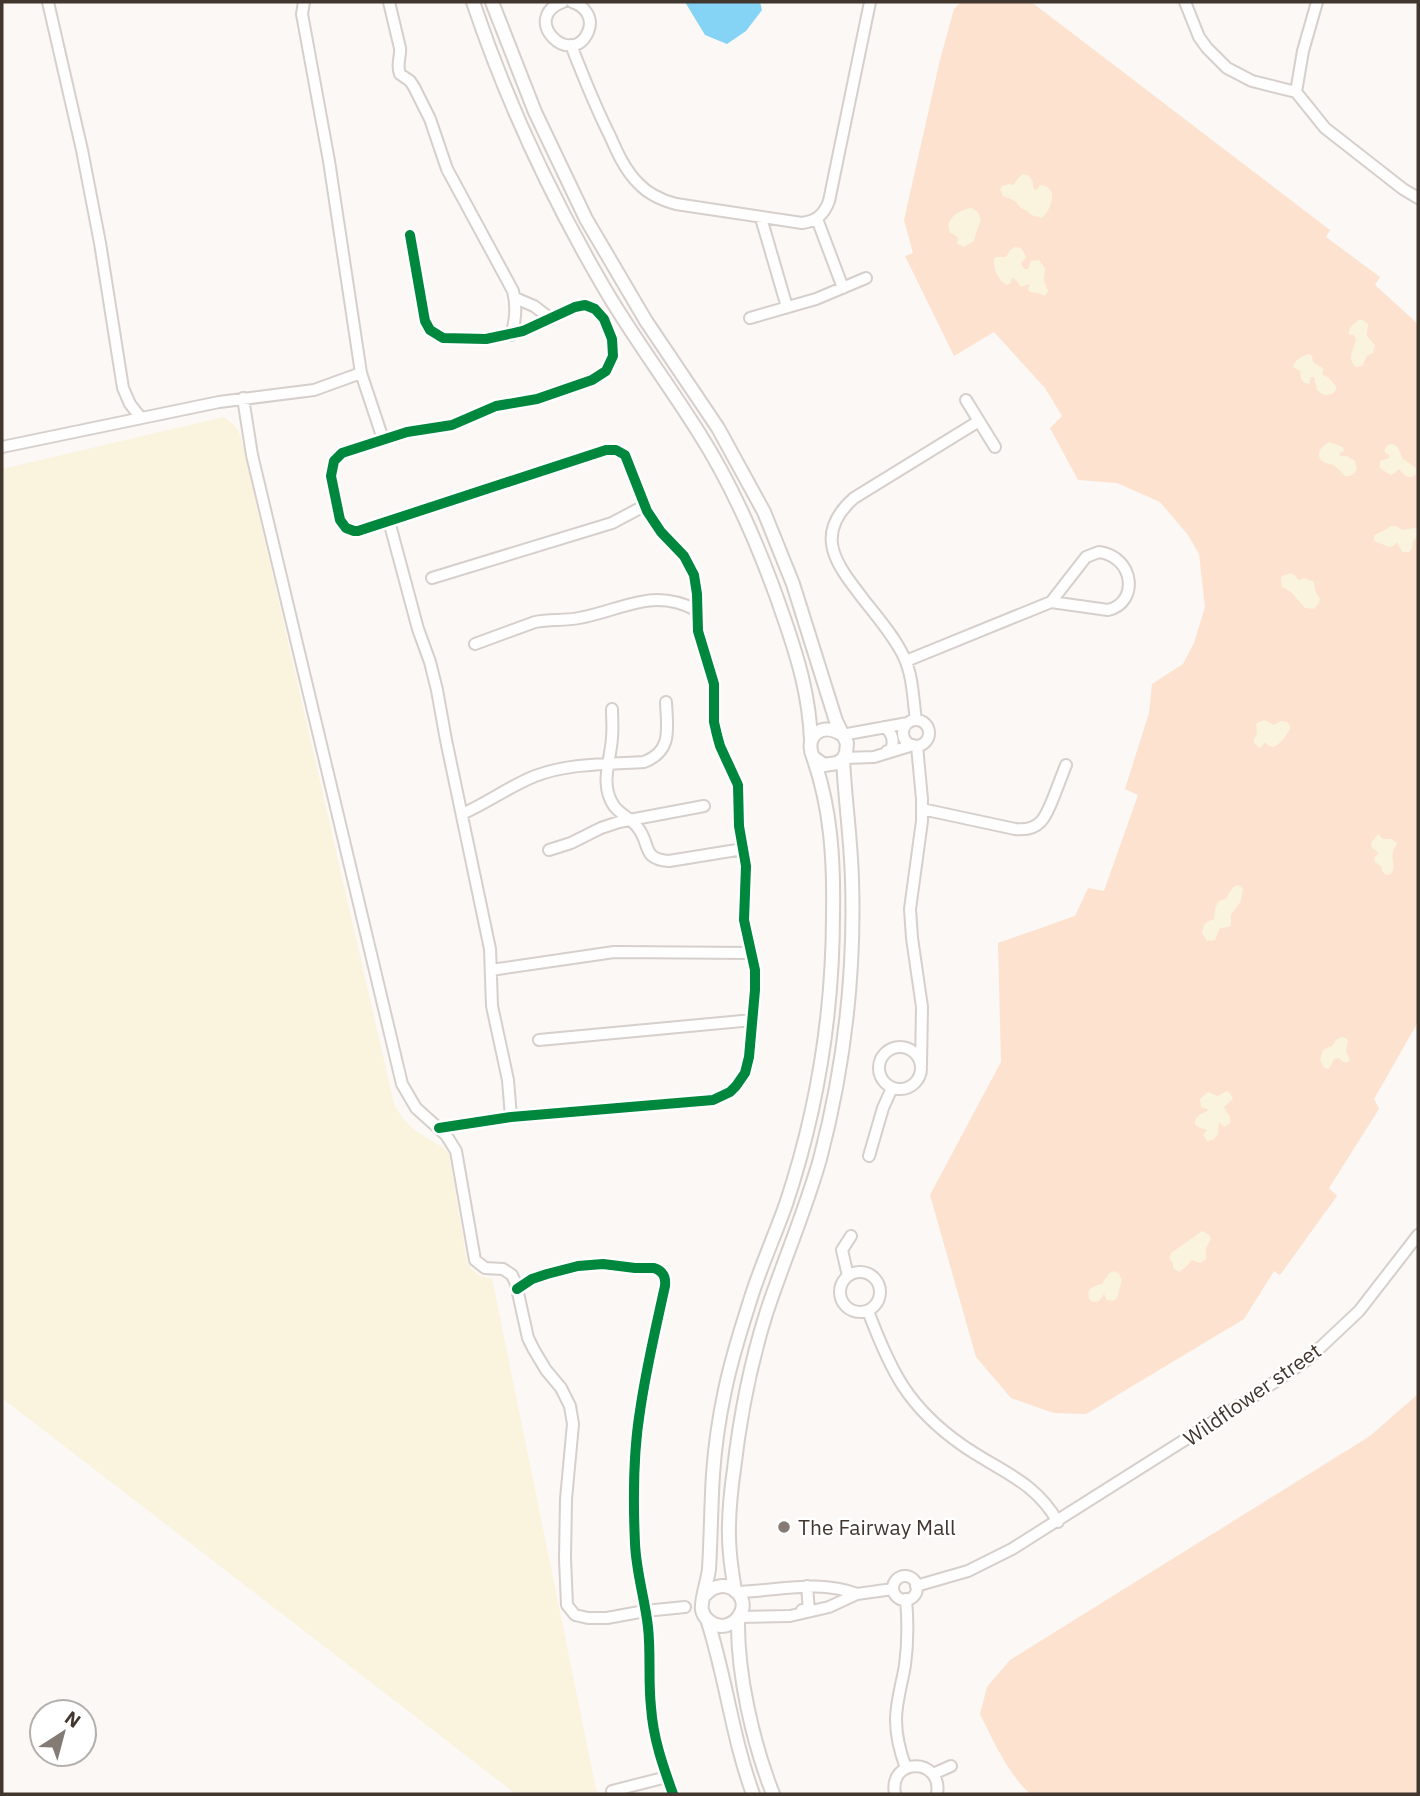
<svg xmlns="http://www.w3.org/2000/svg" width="1420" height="1796" font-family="'IBM Plex Sans',sans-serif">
	<rect width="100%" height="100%" fill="#fbf8f5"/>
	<!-- green -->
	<path fill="#fce2cf" d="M961,2H1029L1034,4L1330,230L1326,237L1380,277L1375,285L1418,324V1022L1374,1099L1379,1109L1329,1188L1337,1196L1280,1275L1274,1271L1244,1319L1086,1414L1054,1413L1011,1398L976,1357L930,1195L1001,1062L998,943L1075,916L1088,888L1104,891L1138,795L1125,789L1149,713L1152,684L1183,664L1194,643L1205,607L1199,554L1188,535L1160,502L1117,483L1078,480L1050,428L1062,416L1045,388L994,332L954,356L905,256L913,253L904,220L940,60L954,9Z
		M1418,1394V1794H1030C1007,1772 994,1742 980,1714L987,1687L1010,1660L1370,1436Z"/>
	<!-- sand -->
	<path fill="#faf3dd" d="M1023,174C1032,175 1033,182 1034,190L1037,189L1040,185L1046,186L1052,192C1053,201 1049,212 1042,218L1031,215L1027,211L1021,208L1015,201L1003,196L1000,189L1002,186L1009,184L1013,185L1019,177Z
		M972,208L978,212L981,220L977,230L974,241L964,247L957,244L958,237L950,233L948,225C951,215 961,209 972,208Z
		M1015,247L1021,248L1025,254L1026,258L1021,263L1024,269H1028L1031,261L1039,260L1045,268L1044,281L1048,291L1045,296L1038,293L1030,292L1028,289L1030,284L1021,287L1016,280L1012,278L1011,283L1007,285C998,281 993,269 994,259L996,257H1006L1010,250Z
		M1359,320H1363L1368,324L1367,336L1375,345L1373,353L1367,356L1362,366L1356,367C1345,358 1355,349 1356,338L1353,335L1349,334C1348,328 1354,323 1359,320Z
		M1310,354L1312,356L1313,362L1324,369L1322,373L1323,375L1328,377L1336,386V390L1332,394L1324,395L1317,390L1314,377H1311L1309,384L1304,383L1301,379L1300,371L1293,367C1294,360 1303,355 1310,354Z
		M224,417L235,426L241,437L394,1104C401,1118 411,1129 425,1137C434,1143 443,1145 449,1154L467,1262C473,1273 480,1278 492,1278L597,1794H516L2,1398V469Z
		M1329,442L1343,447L1344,451L1340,453V456H1347L1355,461L1357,469C1354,474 1351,477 1345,476C1342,474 1340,470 1337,468C1331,462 1333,466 1326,463C1313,458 1320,446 1329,442Z
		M1392,444L1398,447L1402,458L1416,468V474C1408,481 1404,475 1399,469L1394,474L1390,475L1380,468V461L1389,458V455L1384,452L1386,447L1388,445Z
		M1390,526H1396L1402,530L1414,528L1418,529V536L1413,541L1412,548L1409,552H1402L1397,542L1393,546L1389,547L1374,541V535L1387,529Z
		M1291,573L1295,575L1298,580L1305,578L1314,582L1315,590L1320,599L1319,603L1314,609L1305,608L1291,592L1282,587L1281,580L1282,576Z
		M1264,720L1274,725L1281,721L1287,722L1290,726C1290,733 1280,744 1274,747L1269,746L1265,742L1262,747L1259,748L1254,743V739L1257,734L1256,724L1259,722Z
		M1378,834L1383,839H1391L1397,843C1396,846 1394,849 1393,852C1391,861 1397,867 1390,875C1382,875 1383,872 1381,866L1375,862L1374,858L1379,853L1372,848L1371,843Z
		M1239,885L1243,889L1241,901L1231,915V925L1229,927L1220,928L1215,940L1207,941L1202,933C1203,923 1206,922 1214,919L1215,909L1218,902L1226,898L1233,887Z
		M1341,1037L1346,1038L1348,1041L1346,1051L1350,1060L1347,1063L1343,1062L1339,1058L1334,1059L1329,1069L1324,1068L1320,1060L1323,1050L1332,1046L1337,1039Z
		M1226,1091L1230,1093L1233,1099L1224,1107L1230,1117V1123L1224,1127L1219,1122L1218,1134L1213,1140L1207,1141L1203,1135L1207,1130L1198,1127L1195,1124C1195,1114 1203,1114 1209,1110L1201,1107L1200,1099L1208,1092L1218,1096Z
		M1202,1231C1217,1237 1208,1241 1206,1249C1205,1252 1207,1256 1206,1259L1200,1263L1192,1260L1186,1267L1179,1272L1173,1268V1263L1170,1260L1171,1253Z
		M1115,1271L1119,1274L1122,1280L1117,1298L1113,1301L1107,1300L1104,1294L1099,1301L1093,1302L1090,1300C1085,1289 1092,1286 1102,1284L1109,1273Z"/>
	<!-- water -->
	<path fill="#85d4f5" d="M685,2H760L762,10L746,31L727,44L705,35Z"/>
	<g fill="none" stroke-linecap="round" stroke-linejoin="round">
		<defs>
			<path id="minor" d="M48,2L82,150L100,243L123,388L130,404L141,418
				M304,2L302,14L329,161L361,373L383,439
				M389,2L400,48C401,57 396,65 400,74L410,81L414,87L430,119L447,169L513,291C517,307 516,320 511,335
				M563,2C519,18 571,70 588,32C594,18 585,6 572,2
				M1185,2L1199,37L1207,48L1227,68L1252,81L1296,92L1325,128L1403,189L1418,198
				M571,45C583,76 595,106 610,136C617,152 625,170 638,183C648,194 661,200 676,204L802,223C816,221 824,215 829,201L870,2
				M1296,92L1303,51L1317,2
				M761,218L787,307
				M817,219L843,288
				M410,235L425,321L430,330L443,338L486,339L523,331L575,307L585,305L595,309L604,319L612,339L613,356L606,371L592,380L537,399L496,406L452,425L407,432L342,453L334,461L331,476L340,520L346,528L354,531H358L606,450H616L625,455L647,511L661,532L684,556L694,575L697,594L698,631L714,684V722L717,735L720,746L738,785L739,826L746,866L744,920L755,970V990L749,1057L745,1073L736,1086L730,1092L713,1100L511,1117L439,1128
				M515,298L534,306L551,319
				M750,318L816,299L866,278
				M243,398L252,455L402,1084L416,1108L446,1135L456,1151L475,1260L485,1268L503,1269L512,1275L516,1284L528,1338L534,1350L546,1370L561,1388L570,1406L573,1424L566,1499L565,1559L567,1605L575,1615L588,1618H607L645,1611L685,1607
				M966,400L995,447
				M2,447L219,402L314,390L361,373
				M389,521L418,629L430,662L437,690L446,740L490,949L492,1006L508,1080L511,1117
				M1099,552C1135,557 1139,603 1108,610L1051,602L1086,557Z
				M432,578L612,523L644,506
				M475,644L535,622C550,619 564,621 579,618C623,610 652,587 696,610
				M906,661L1051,602
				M612,709C612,718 613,728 612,737C611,760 599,784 614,806C621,815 632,819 638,828C651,844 641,859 669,861L743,849
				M916,720C913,700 913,676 904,657C894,636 878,618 864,600C837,565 812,535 854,498L979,421
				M903 733a13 13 0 1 1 26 0a13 13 0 1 1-26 0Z
				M884,727C893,733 895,742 890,752L887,751
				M842,735L908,723
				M917,746L922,799V821L910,909L912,938L922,1007L921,1065
				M844,758L874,757L913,745
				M922,809L1015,829C1040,832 1046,817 1054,796C1058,786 1062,775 1066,765
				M462,814C487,803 510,786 535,776C569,763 609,764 644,762C673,751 667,728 666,702
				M549,850L571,843L601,828L619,822L704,806
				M491,970L614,952L750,953
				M539,1040L753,1020
				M879 1068a21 21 0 1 1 42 0a21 21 0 1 1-42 0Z
				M869,1156L883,1108L892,1088
				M840 1292a20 20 0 1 1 40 0a20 20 0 1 1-40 0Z
				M848,1276L842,1250L851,1236
				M517,1289L532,1279L547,1274L578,1266L603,1264L635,1268H654C663,1271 666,1277 665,1286C656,1327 646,1369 640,1411C633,1454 633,1500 635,1543C636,1572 645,1599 648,1627C651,1654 648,1680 651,1707C653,1738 663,1766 673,1794
				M868,1311C891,1372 908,1407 962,1445C999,1471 1034,1480 1058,1522
				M893 1588a12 12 0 1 1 24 0a12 12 0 1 1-24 0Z
				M916,1586L968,1571L1012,1549L1251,1398L1307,1360L1359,1311L1418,1235
				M737,1592C778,1591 818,1579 857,1594
				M802,1610L809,1611L807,1586
				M739,1617L790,1616L829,1607L857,1594L893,1589
				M906,1768C900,1752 896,1737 896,1720C896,1701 902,1684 905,1665C908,1643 908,1621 906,1599
				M933,1774L951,1766
				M612,1791L667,1777
				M895,1794C888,1757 943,1757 937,1794"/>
			<path id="tertiary" d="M473,2C507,103 552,199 606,291C635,340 669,385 699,433C736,491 763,556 785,621C799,662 809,696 811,740
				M492,2L535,112L586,219L646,321L718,428L764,512L793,584L836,721L847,743L846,753L843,759C845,800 851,840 852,880C855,974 844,1068 820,1159C805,1212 783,1262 766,1314C750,1365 740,1417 734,1469C730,1497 727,1526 730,1554C731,1566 733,1578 735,1591
				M841,734C822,722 804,736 813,757L824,765L837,763L843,759
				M705,1595C724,1573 753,1596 739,1616C735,1622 728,1626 721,1626C712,1625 704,1619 702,1610C700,1602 708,1580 709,1569C711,1537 711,1505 713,1474C715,1446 719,1418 725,1390C731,1361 740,1332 749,1304C759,1270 774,1238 786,1204C817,1111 833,1012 833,914C834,860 831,808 813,757
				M707,1619C726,1677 732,1737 753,1794
				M738,1619C737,1674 753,1743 773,1794"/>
		</defs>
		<!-- minor casing -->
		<use href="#minor" stroke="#d6cfcb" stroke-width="14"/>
		<!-- tertiary casing -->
		<use href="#tertiary" stroke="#d6cfcb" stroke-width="16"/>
		<!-- minor -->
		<use href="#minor" stroke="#fefefe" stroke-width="10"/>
		<!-- tertiary -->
		<use href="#tertiary" stroke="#fefefe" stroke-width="12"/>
		<defs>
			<path id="cycleway" d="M410,235L425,321L430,330L443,338L486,339L523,331L575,307L585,305L595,309L604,319L612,339L613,356L606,371L592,380L537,399L496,406L452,425L407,432L342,453L334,461L331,476L340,520L346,528L354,531H358L606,450H616L625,455L647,511L661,532L684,556L694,575L697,594L698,631L714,684V722L717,735L720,746L738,785L739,826L746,866L744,920L755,970V990L749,1057L745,1073L736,1086L730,1092L713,1100L511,1117L439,1128
				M517,1289L532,1279L547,1274L578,1266L603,1264L635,1268H654C663,1271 666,1277 665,1286C656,1327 646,1369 640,1411C633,1454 633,1500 635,1543C636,1572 645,1599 648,1627C651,1654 648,1680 651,1707C653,1738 663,1766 673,1794"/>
		</defs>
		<!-- cycleway casing -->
		<use href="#cycleway" stroke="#fff" stroke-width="15"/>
		<!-- cycleway -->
		<use href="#cycleway" stroke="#00873e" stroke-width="10"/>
	</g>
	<!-- markers -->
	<circle fill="#837b74" stroke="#fff" stroke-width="2.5" cx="784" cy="1527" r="7"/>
	<g text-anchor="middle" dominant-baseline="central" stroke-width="5" stroke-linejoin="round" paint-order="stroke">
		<!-- street labels -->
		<g font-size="21" fill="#42372f" stroke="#fff">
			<text transform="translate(1252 1394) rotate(-35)">Wildflower street</text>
		</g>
		<!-- poi labels -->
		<g font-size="21" fill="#42372f" stroke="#fff" text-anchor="start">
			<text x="798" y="1527">The Fairway Mall</text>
		</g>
	</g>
	<!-- border -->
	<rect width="1420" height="1796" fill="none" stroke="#42372f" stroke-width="7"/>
	<!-- north arrow -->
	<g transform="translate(63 1733) rotate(36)"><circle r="33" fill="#ffffff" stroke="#b3afac" stroke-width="2"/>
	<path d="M0-5L12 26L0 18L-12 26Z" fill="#837b74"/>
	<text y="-10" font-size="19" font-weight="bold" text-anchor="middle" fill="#42372f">N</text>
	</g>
</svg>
